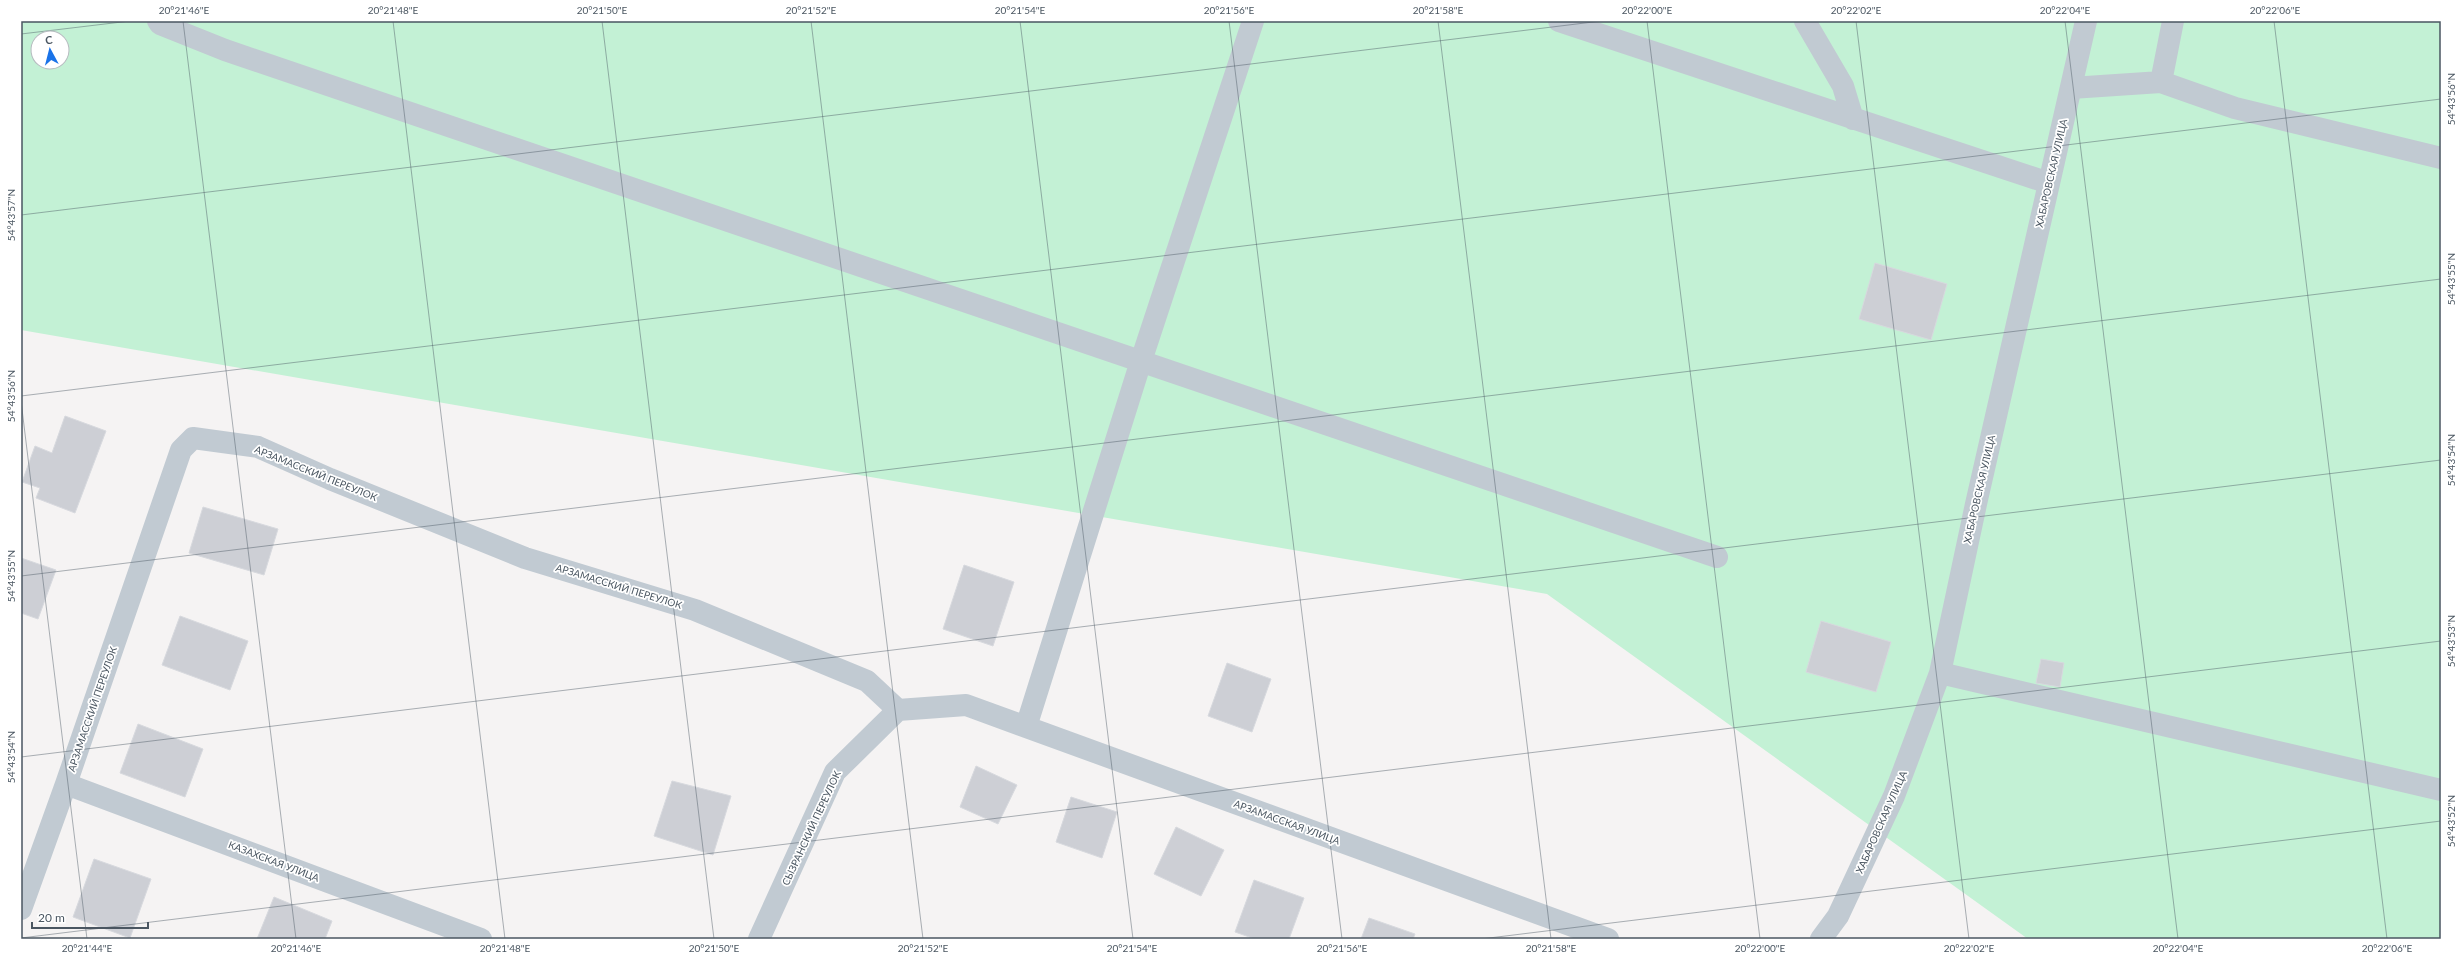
<svg xmlns="http://www.w3.org/2000/svg" width="2462" height="960" font-family="Lato,sans-serif">
	<rect width="100%" height="100%" fill="#f5f3f3"/>
	<!-- green -->
	<path fill="#c3f1d5" fill-rule="evenodd" d="M21,21H2441V939H2028L1547,594L21,330ZM38,38H62V62H38Z"/>
	<!-- building -->
	<path fill="#cdcfd5" stroke="#d7d9de" d="M1875,263L1947,284L1931,340L1859,319Z
		M65,416L106,431L75,513L36,498L40,488L22,482L35,446L52,453Z
		M203,507L278,529L264,575L189,553Z
		M21,558L56,570L38,619L21,613Z
		M964,565L1014,582L993,646L943,629Z
		M180,616L248,641L230,690L162,665Z
		M1821,621L1891,642L1876,692L1806,672Z
		M2041,659L2064,663L2060,687L2036,683Z
		M1227,663L1271,679L1252,732L1208,716Z
		M138,724L203,749L185,797L120,773Z
		M976,766L1017,785L998,824L960,807Z
		M672,781L731,796L713,855L654,836Z
		M1071,797L1117,812L1102,858L1056,842Z
		M1176,827L1224,850L1201,896L1154,874Z
		M94,859L151,879L130,938L73,917Z
		M1254,880L1304,898L1289,939H1255L1235,932Z
		M274,897L332,921L325,939H257Z
		M1369,918L1415,934L1413,939H1361Z"/>
	<g fill="none" stroke-linecap="round" stroke-linejoin="round">
		<!-- minor -->
		<path stroke="#c1cad2" stroke-width="22" d="M158,21L160,24L225,50L1717,557
			M1559,21L2049,183
			M1805,21L1843,86L1853,119
			M2161,82L2235,108L2441,158
			M2071,88L2161,82L2173,21
			M1940,673L2441,790
			M1026,727L1141,361L1253,21
			M66,784L481,939
			M21,909L66,784L181,450L193,438L258,447L330,479L525,558L695,610L867,681L898,710
			M759,939L835,772L898,710L966,705L1608,939
			M1821,939L1838,916L1894,796L1940,673L1976,504L2086,21"/>
	</g>
	<!-- ticks -->
	<path fill="none" stroke="#4a5661" stroke-width="1" stroke-opacity="0.45" d="M183,21L296,939M393,21L505,939M602,21L714,939M811,21L923,939M1020,21L1133,939M1229,21L1342,939M1438,21L1551,939M1647,21L1760,939M1856,21L1969,939M2065,21L2178,939M2274,21L2387,939M21,34L130,21M21,215L1601,21M21,396L2441,99M21,401L87,939M21,576L2441,279M21,757L2441,460M21,938L2441,641M1481,939L2441,821"/>
	<g text-anchor="middle" dominant-baseline="central" stroke-width="3.5" stroke-linejoin="round" paint-order="stroke">
		<!-- street labels -->
		<g font-size="10" fill="#4a5661" stroke="#fff">
			<text transform="translate(2051 173) rotate(-77)">ХАБАРОВСКАЯ УЛИЦА</text>
			<text transform="translate(316 473) rotate(22)">АРЗАМАССКИЙ ПЕРЕУЛОК</text>
			<text transform="translate(1979 489) rotate(-77)">ХАБАРОВСКАЯ УЛИЦА</text>
			<text transform="translate(619 586) rotate(17)">АРЗАМАССКИЙ ПЕРЕУЛОК</text>
			<text transform="translate(92 709) rotate(-71)">АРЗАМАССКИЙ ПЕРЕУЛОК</text>
			<text transform="translate(1287 822) rotate(20)">АРЗАМАССКАЯ УЛИЦА</text>
			<text transform="translate(1881 822) rotate(-66)">ХАБАРОВСКАЯ УЛИЦА</text>
			<text transform="translate(811 828) rotate(-65)">СЫЗРАНСКИЙ ПЕРЕУЛОК</text>
			<text transform="translate(274 861) rotate(21)">КАЗАХСКАЯ УЛИЦА</text>
		</g>
	</g>
	<!-- border -->
	<rect width="2462" height="960" fill="none" stroke="#ffffff" stroke-width="44"/>
	<!-- north arrow -->
	<g transform="translate(50 50) rotate(353)"><circle r="19" fill="#ffffff" stroke="#b7bbc0"/>
	<path d="M0-3L7 15L0 10L-7 15Z" fill="#1a73e8"/>
	<text y="-6" font-size="11" font-weight="bold" text-anchor="middle" fill="#4a5661">С</text>
	</g>
	<!-- scale -->
	<path d="M32 922v6h116v-6" fill="none" stroke="#4a5661" stroke-width="2"/>
	<text x="38" y="922" font-size="12" fill="#4a5661" stroke="#ffffff" stroke-width="3" paint-order="stroke">20 m</text>
	<rect x="22" y="22" width="2418" height="916" fill="none" stroke="#4a5661" stroke-width="1.5"/>
	<g font-size="10" text-anchor="middle" fill="#4a5661">
		<text x="184" y="14">20°21'46"E</text>
		<text x="393" y="14">20°21'48"E</text>
		<text x="602" y="14">20°21'50"E</text>
		<text x="811" y="14">20°21'52"E</text>
		<text x="1020" y="14">20°21'54"E</text>
		<text x="1229" y="14">20°21'56"E</text>
		<text x="1438" y="14">20°21'58"E</text>
		<text x="1647" y="14">20°22'00"E</text>
		<text x="1856" y="14">20°22'02"E</text>
		<text x="2065" y="14">20°22'04"E</text>
		<text x="2275" y="14">20°22'06"E</text>
		<text transform="translate(2451 99) rotate(-90)" y="4">54°43'56"N</text>
		<text transform="translate(11 215) rotate(-90)" y="4">54°43'57"N</text>
		<text transform="translate(2451 279) rotate(-90)" y="4">54°43'55"N</text>
		<text transform="translate(11 396) rotate(-90)" y="4">54°43'56"N</text>
		<text transform="translate(2451 460) rotate(-90)" y="4">54°43'54"N</text>
		<text transform="translate(11 576) rotate(-90)" y="4">54°43'55"N</text>
		<text transform="translate(2451 641) rotate(-90)" y="4">54°43'53"N</text>
		<text transform="translate(11 757) rotate(-90)" y="4">54°43'54"N</text>
		<text transform="translate(2451 821) rotate(-90)" y="4">54°43'52"N</text>
		<text x="87" y="952">20°21'44"E</text>
		<text x="296" y="952">20°21'46"E</text>
		<text x="505" y="952">20°21'48"E</text>
		<text x="714" y="952">20°21'50"E</text>
		<text x="923" y="952">20°21'52"E</text>
		<text x="1132" y="952">20°21'54"E</text>
		<text x="1342" y="952">20°21'56"E</text>
		<text x="1551" y="952">20°21'58"E</text>
		<text x="1760" y="952">20°22'00"E</text>
		<text x="1969" y="952">20°22'02"E</text>
		<text x="2178" y="952">20°22'04"E</text>
		<text x="2387" y="952">20°22'06"E</text>
	</g>
</svg>
